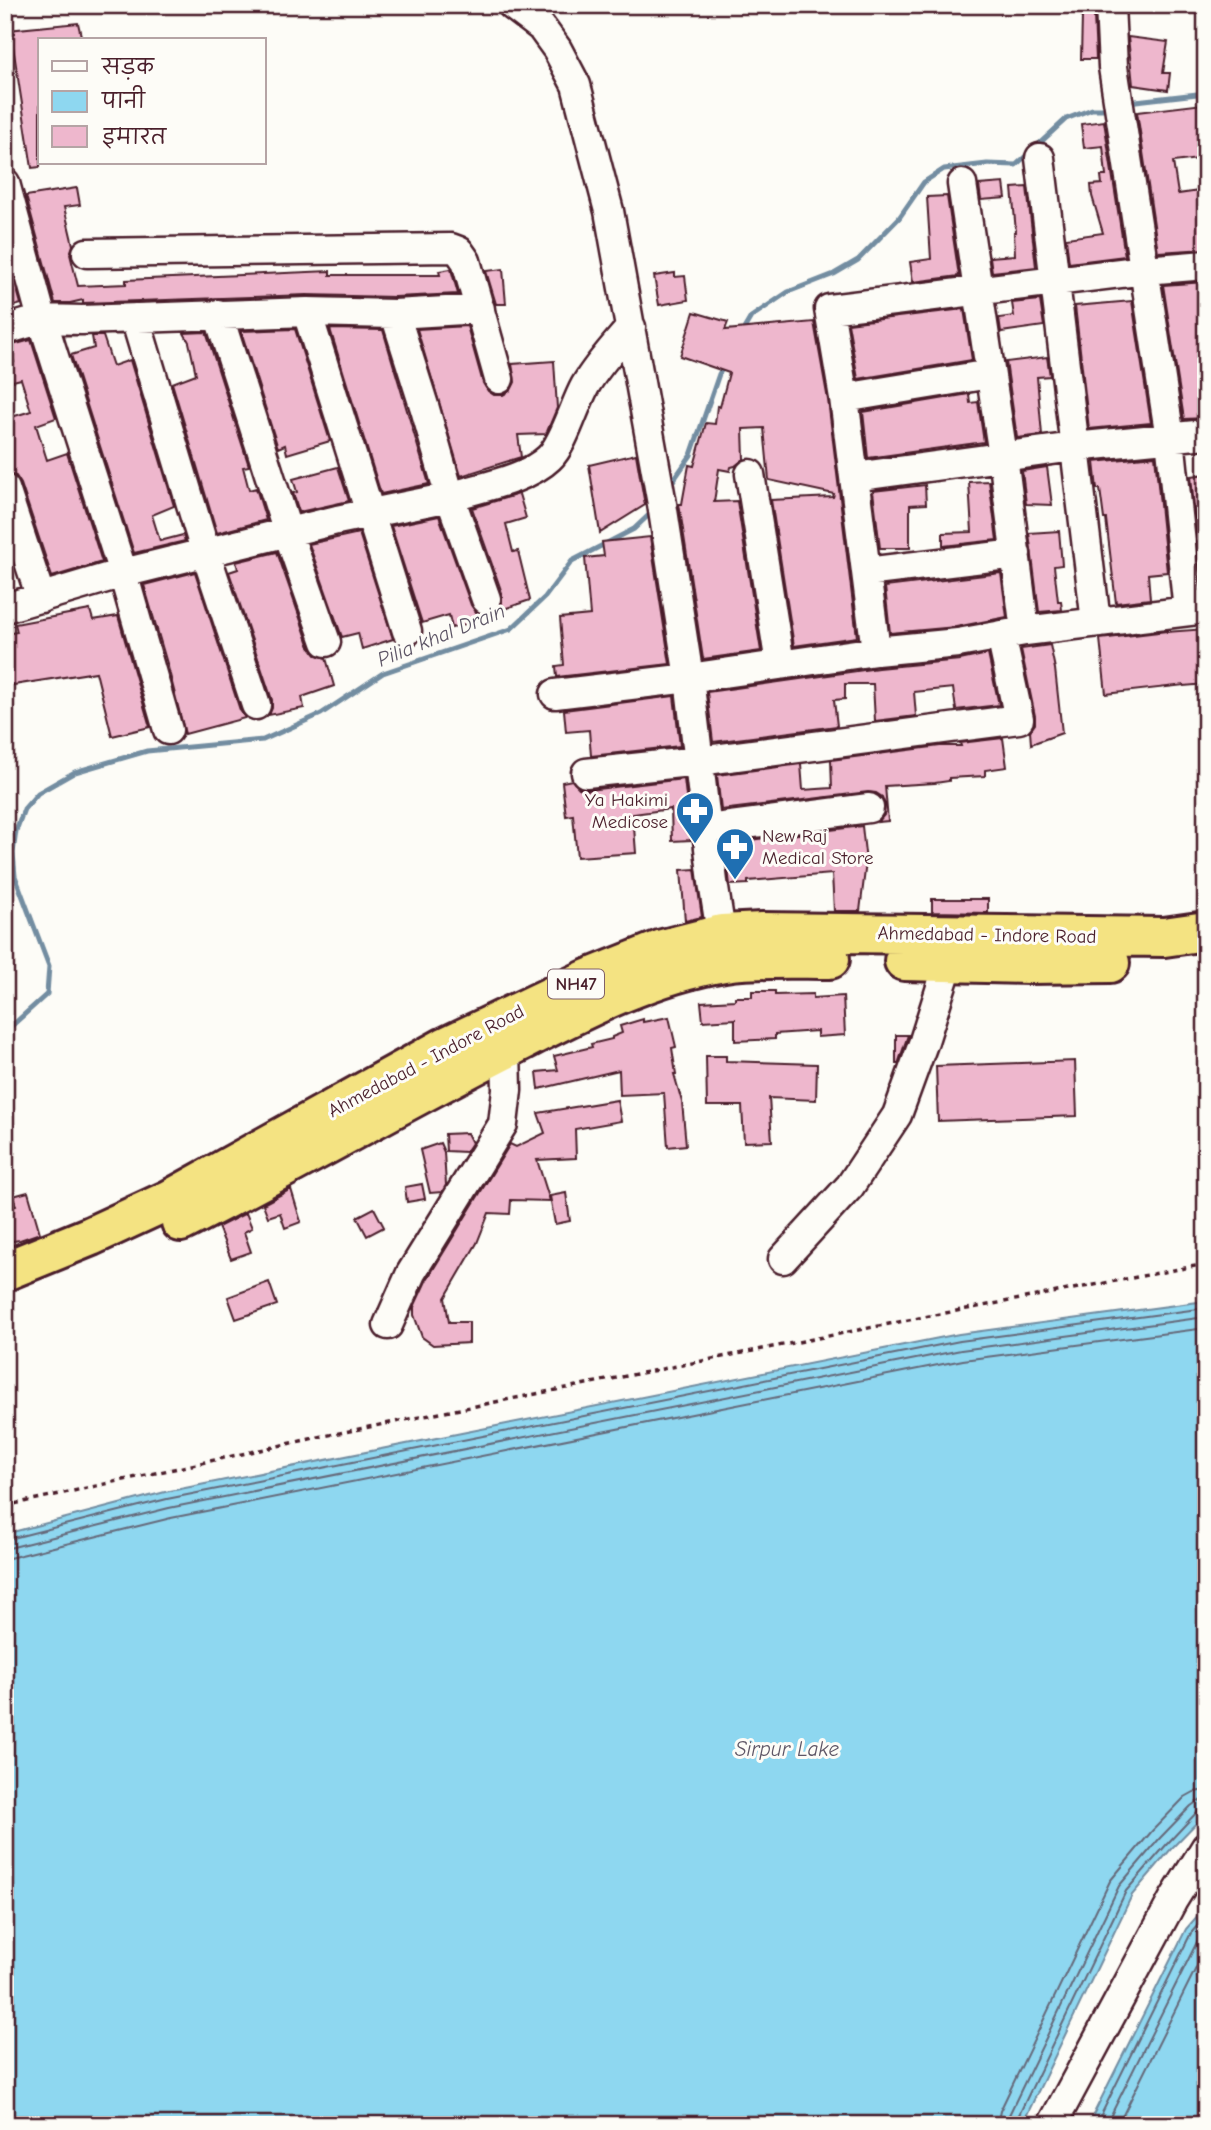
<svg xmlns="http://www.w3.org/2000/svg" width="1211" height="2130" font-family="'Comic Neue','Playpen Sans Deva',sans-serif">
	<rect width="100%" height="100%" fill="#fdfcf7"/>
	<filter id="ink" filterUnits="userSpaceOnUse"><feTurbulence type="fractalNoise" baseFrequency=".0143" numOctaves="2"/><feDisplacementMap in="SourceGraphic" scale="14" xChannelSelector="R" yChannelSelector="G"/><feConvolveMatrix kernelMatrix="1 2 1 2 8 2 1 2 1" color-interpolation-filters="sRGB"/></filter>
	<g filter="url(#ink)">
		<!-- water -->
		<path fill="#8ed7f0" stroke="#738da1" stroke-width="2" d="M1206,1301V1813L1171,1849L1132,1895L1022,2125H5V1534L165,1492L959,1334Z
			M1206,1906V2125H1088L1186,1929Z"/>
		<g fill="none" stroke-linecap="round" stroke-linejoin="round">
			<!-- shore -->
			<path stroke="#65697a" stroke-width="2" d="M5,1540L167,1499L960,1341L1206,1308
				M5,1549L169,1508L961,1350L1206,1317
				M5,1559L171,1518L963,1360L1206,1328
				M997,2125L1000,2111L1110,1881L1152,1831L1185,1797L1194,1792L1206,1790
				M1008,2125L1009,2115L1119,1886L1160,1838L1191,1806L1198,1801L1206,1800
				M1016,2125L1017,2119L1126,1891L1167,1844L1198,1811L1206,1809
				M1096,2125L1191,1933L1206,1916
				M1106,2125L1199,1938L1206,1930
				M1118,2125L1206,1948"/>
			<!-- stream -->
			<path stroke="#738da1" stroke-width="5" d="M1127,105L1136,101L1206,93
				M741,334L751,317L788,292L834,274L858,260L899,218L924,182L944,169L987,164L1016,165L1066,119L1092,109H1111
				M668,488L691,455L719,374L725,364
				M5,1032L47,994L49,966L15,876L13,853L16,831L24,809L38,793L75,772L147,751L263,740L321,714L383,673L511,629L545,597L572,561L634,529L653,511"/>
		</g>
		<!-- building -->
		<path fill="#eeb7cd" stroke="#4a1f2b" stroke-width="2" d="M1082,16H1094L1096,59H1081Z
			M78,23L82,40H40V167L32,168L12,40H9L8,30Z
			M1128,37L1168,42L1163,73H1170L1168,90L1133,85Z
			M1203,104L1206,128V158L1173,162L1178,194L1206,190V249L1158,252L1137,112Z
			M1104,121L1125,256L1069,263L1066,238L1103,233L1092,196L1091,185L1102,184L1101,176H1106L1103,146L1084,148L1081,124Z
			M1004,183L1006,198L981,200L979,185Z
			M1027,187L1036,267L992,272L990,257L1015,255L1014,232H1016L1012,188Z
			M77,188L80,205L64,207L73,245L70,254L78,286L126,284V280L330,271V275H440L439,271L451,269L458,294L395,297L306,295L83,303V300L70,303H55L26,196Z
			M947,196L959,276L913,282L910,262L931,259L927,197Z
			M5,247L21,304L5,309Z
			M503,269L506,304H496L486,271Z
			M675,273V277L685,276L688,300L659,305L654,276Z
			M1206,282V418L1184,419L1163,285Z
			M1040,300L1044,326L1001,332L999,318L1014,316L1012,303Z
			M1132,301L1151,423L1089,429L1075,306Z
			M964,309L972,360L858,379L848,323Z
			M694,312L728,322L725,330L814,322L828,400L857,637L794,646L771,500L833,497L834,494L769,480L764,428L743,429L744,459L735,466L731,467L730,471L719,469L714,502L737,501L761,651L703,659L679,504H682L689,465L694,466L706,423L715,424L717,406L720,407L729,373L680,356Z
			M467,326L483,383L488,391L494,395H503L511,390L515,382L512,364L554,361L557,408L546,434L518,435L521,457L461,476L417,329Z
			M295,329L330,441L287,454L285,445L278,448L241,331Z
			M330,329L383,330L429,484L381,494Z
			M206,332L249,466L243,467L249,490L256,488L266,520L217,533L172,383L196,374L189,342L184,333Z
			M92,336H103L113,366L130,360L174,506L152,515L160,541L183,535L185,541L134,553L71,355L94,348Z
			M31,340L56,418L36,425L47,460L67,453L102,562L52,577L21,484L16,476L5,473V448H10L5,432V419L31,411L21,379L5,383V365L14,362L9,346Z
			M1047,357L1050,376L1037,377L1042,435L1017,438L1006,362Z
			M969,394L970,403L978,402L984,442L868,458L863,412Z
			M636,454L645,505L600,533L589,465Z
			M1155,456L1167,572L1148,574L1150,599L1116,603L1106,519H1104L1100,489H1097L1094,462Z
			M338,467L349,501L299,512L293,493L297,492L293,479Z
			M1047,467L1052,505L1026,504L1022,471Z
			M1206,474V570H1200L1191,476Z
			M989,481L997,540L943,546V533L972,532L969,482Z
			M925,485L926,504L910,505V548H880L873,491Z
			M519,494L526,518L506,524L513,552L518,551L530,600L495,612L502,603V593L472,508Z
			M439,516L471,605L476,612L488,615L486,618L452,628L449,615L422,623L391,526Z
			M1059,531L1062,565L1054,566L1058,601H1061L1062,610L1039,612L1029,533Z
			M359,533L393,639L362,649L358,633L342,637L309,544Z
			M650,537L670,664L557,677L556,666L564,665L560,618L590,615L585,558L604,556L602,542Z
			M277,552L310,647L316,655L326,658L334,686L302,697L304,708L269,715L272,708V700L229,572L238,569L236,562Z
			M195,572L240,710L245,718L185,734L168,667L144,585Z
			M1001,573L1007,617L956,627L890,633L885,587Z
			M90,610L93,620L118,616L150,727L112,736L96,672L7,686L5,674V634L17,632L15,624Z
			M1206,629V684L1184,686V685L1106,694L1100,639L1167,631V632Z
			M1050,645L1055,669L1062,733L1031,744L1030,731L1035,724V716L1021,649Z
			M988,654L999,705L956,710L953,688L914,692L916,716L875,721L873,684H845V699L834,700L837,726L713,742L707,692L878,668L960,660Z
			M674,696L680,746L591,756L589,730L566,732L564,710Z
			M1003,738L1007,767L985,770V776L949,778V781L935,783L885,786L888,821L878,822L884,815L885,805L882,797L876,793L868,792L721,810L717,775L801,764L803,790L832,788L831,760L940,746H961L960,743Z
			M684,779L691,840L672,841L671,809L633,814L636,853L577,857L573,815L566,816L562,782L572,780L579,788L588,790Z
			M862,826L866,862L860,911H834L832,874L748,881V884L730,885L725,843Z
			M695,869L702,917L685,921L681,870Z
			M932,899H988V913L932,912Z
			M752,991H775V995L813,994V998L843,996L845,1035L817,1037V1031L775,1034V1039L735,1041V1019L703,1021L701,1002L735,1000V997H752Z
			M669,1017L676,1047L672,1048L676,1074H674L682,1102L686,1145L668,1147L664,1093L620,1095L619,1070L539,1089L537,1072L558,1070L554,1056L592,1047L591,1044L612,1039V1037L622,1033L620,1026L643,1019V1022Z
			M896,1035H908L898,1064H896Z
			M706,1056H726V1061L817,1064L816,1100L769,1098L772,1141L744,1142L742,1106H707Z
			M1075,1061L1077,1116L938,1121L936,1066Z
			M617,1100L621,1121L575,1129L576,1158L537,1160L550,1201L511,1200L510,1214L489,1213L477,1243L445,1298L449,1322H469V1343L433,1345L422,1337L414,1315V1307L426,1281L510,1144L516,1147L545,1133L538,1113Z
			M467,1133L472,1143L466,1152L446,1151L445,1134Z
			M440,1143L444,1152L446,1185L442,1192L430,1193L420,1150Z
			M422,1184L425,1199L407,1202L405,1187Z
			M291,1189L301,1222L285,1228L280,1213L268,1217L263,1204Z
			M28,1192L40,1233L20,1240L5,1242V1208L16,1206L13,1196Z
			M566,1193L570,1221L555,1224L550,1196Z
			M374,1208L384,1227L367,1236L357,1217Z
			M246,1213L252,1228L244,1232L251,1252L231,1259L218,1227Z
			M269,1282L277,1305L236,1319L228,1297Z"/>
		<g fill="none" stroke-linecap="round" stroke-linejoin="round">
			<defs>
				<path id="minor" d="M512,5L541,27L557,49L576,85L609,211L662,504L689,678L713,882L724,952
					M1110,5L1113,67L1170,438L1188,611
					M1040,158L1096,622
					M5,183L42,319L123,573L168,730
					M87,253L451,248L459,251L466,261L499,379
					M307,312L407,631
					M218,314L288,533L326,642
					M395,314L480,309
					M135,318L206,554L256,705
					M5,330L42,319L82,320L307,312L395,314L425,409L450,497L337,520L123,573L5,608
					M844,398L990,374
					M750,474L780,664
					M854,477L1074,447L1206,434
					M5,489L41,598
					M866,572L1016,554
					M486,599L450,497C480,487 526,480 549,458C564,444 574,406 585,386C597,365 615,346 631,327
					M1025,631L1206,609
					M876,651L844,398L829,309L1145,270L1206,265
					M555,694L689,678L876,651L958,643L1025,631L1003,456L962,184
					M586,773L699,761L1019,719L1001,635
					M707,829L869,808
					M783,1259L850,1186L897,1115L924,1041L949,962
					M388,1325L411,1273L503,1124L507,1090L506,1049
					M1052,2125L1173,1900L1206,1847"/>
				<path id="highway" d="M904,961L1029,964L1110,963
					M181,1222C291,1166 398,1104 508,1048C577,1013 647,975 724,962C758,957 795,959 830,959
					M5,1271L91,1236L169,1200L445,1047L588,979L663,949L722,934L762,932L1164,937L1206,931"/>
			</defs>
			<!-- minor casing -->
			<use href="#minor" stroke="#4a1f2b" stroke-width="33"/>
			<!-- highway casing -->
			<use href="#highway" stroke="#4a1f2b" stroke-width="44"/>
			<!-- path -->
			<path stroke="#4a1f2b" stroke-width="3.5" stroke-dasharray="5 5" stroke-linecap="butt" d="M5,1506L319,1437L919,1318L1206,1264"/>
			<!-- minor -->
			<use href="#minor" stroke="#fdfcf7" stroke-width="28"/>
			<!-- highway -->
			<use href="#highway" stroke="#f4e382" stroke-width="38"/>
		</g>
	</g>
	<!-- icons -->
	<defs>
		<symbol id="pharmacy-pin" viewBox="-11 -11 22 30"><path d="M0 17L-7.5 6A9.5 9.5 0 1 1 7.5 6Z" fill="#1f6fb2" stroke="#fdfcf7"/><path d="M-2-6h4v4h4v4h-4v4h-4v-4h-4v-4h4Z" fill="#fff"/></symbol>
	</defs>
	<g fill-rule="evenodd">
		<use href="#pharmacy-pin" x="673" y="789" width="44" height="60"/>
		<use href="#pharmacy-pin" x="713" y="825" width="44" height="60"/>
	</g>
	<g text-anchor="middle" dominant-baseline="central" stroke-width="6" stroke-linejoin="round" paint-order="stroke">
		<!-- shield labels -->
		<rect fill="#fdfcf7" stroke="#806168" stroke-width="2" x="548" y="969.5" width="56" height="29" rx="5"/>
		<g font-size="18" font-weight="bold" fill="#4a1f2b">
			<text x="576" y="984">NH47</text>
		</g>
		<!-- poi labels -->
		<g font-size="19" fill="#4a1f2b" stroke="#fdfcf7" text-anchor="end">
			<text x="668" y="800">Ya Hakimi<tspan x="668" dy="22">Medicose</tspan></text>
			<text x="762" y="836" text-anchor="start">New Raj<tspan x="762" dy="22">Medical Store</tspan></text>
		</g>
		<!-- street labels -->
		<g font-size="19" fill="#4a1f2b" stroke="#fdfcf7">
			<text transform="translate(987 935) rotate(1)">Ahmedabad - Indore Road</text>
			<text transform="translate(426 1061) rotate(-28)">Ahmedabad - Indore Road</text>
		</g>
		<!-- water labels -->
		<g font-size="21" font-style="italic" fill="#5e5666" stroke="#fdfcf7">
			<text transform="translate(441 635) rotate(-22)">Pilia khal Drain</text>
			<text x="787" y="1749">Sirpur Lake</text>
		</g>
	</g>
	<!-- margin -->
	<rect width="1211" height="2130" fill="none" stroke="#fdfcf7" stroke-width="28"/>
	<rect x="14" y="14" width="1183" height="2102" fill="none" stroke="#4a1f2b" stroke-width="2.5" filter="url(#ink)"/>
	<!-- legend -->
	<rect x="38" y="38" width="228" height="126" fill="#fdfcf7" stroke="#b5a4a5" stroke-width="2"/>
	<rect x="52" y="61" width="35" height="10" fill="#fdfcf7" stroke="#b5a4a5" stroke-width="2"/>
	<text x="102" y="74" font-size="21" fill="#4a1f2b">सड़क</text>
	<rect x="52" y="91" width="35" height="21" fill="#8ed7f0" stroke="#b5a4a5" stroke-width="2"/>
	<text x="102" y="108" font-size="21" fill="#4a1f2b">पानी</text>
	<rect x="52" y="126" width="35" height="21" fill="#eeb7cd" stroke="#b5a4a5" stroke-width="2"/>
	<text x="102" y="144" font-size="21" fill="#4a1f2b">इमारत</text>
</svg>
